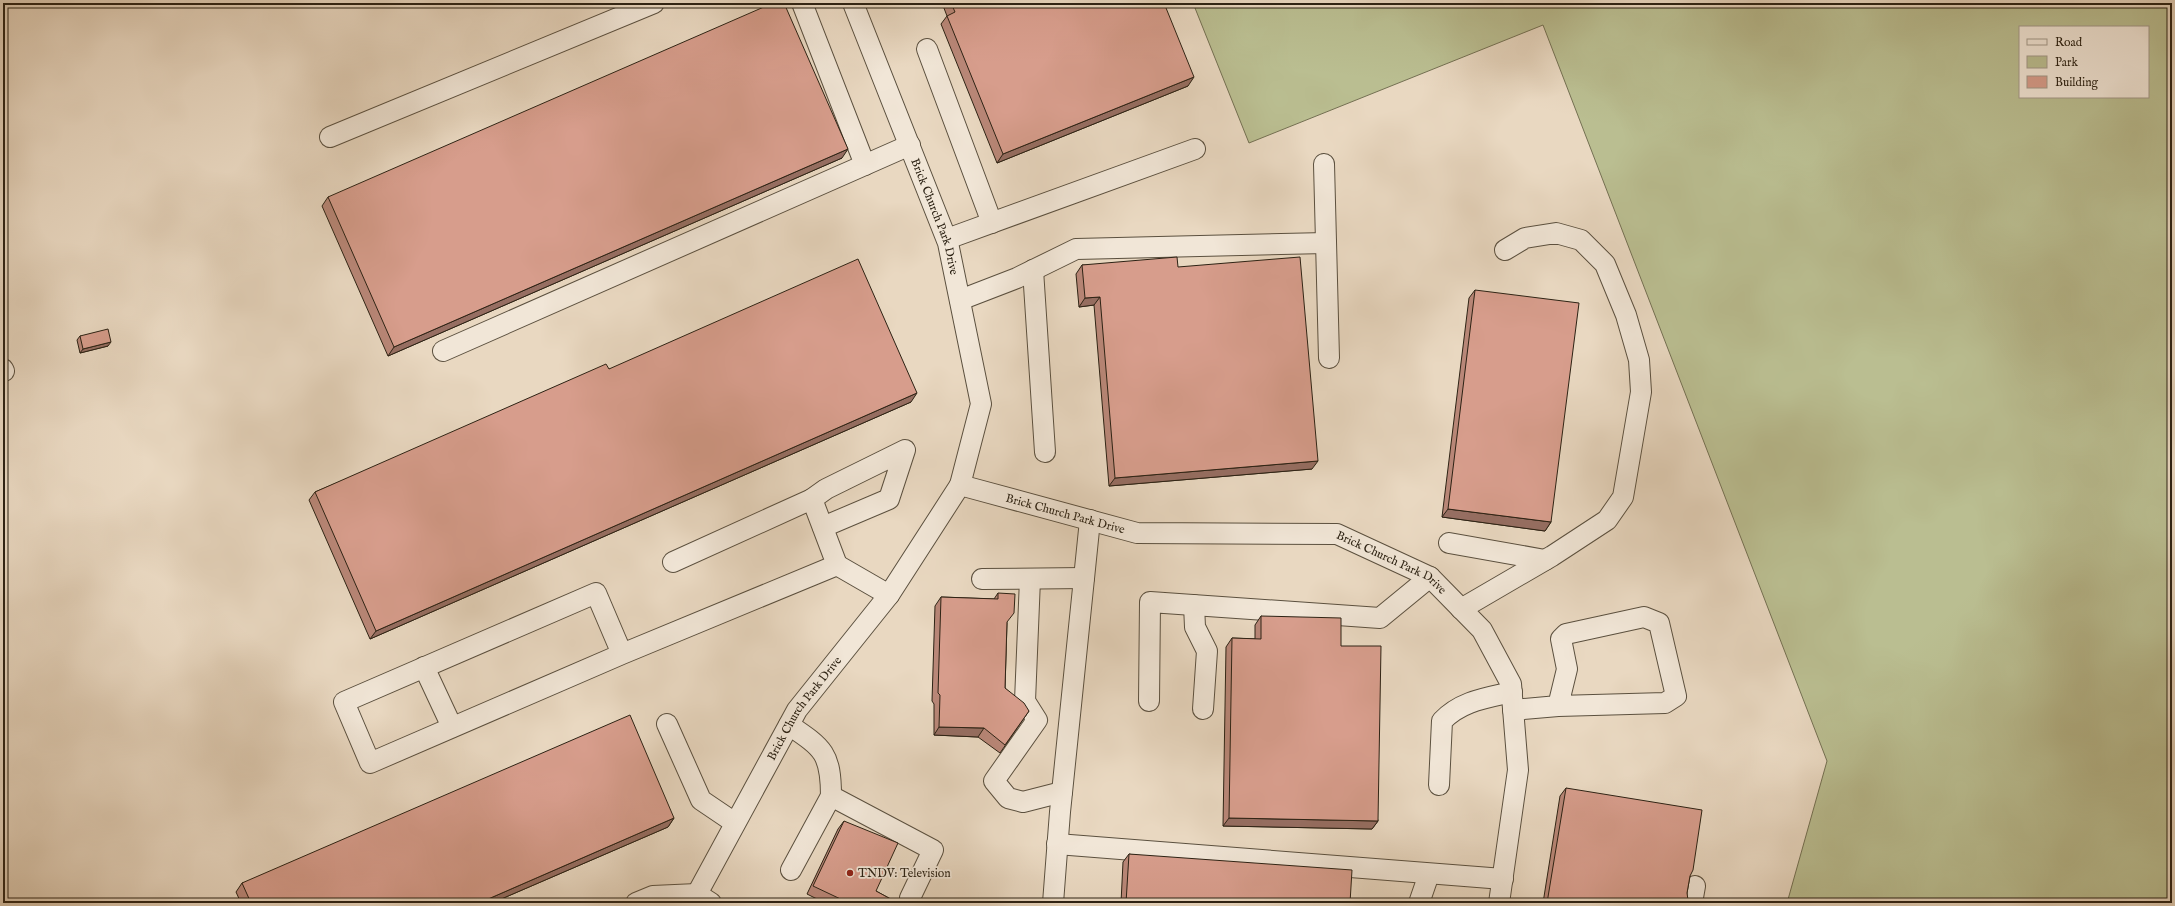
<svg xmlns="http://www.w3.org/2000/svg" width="2175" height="906" font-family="'IM FELL English',serif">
	<rect width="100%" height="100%" fill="#e9d8c1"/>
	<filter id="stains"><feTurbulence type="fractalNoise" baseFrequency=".005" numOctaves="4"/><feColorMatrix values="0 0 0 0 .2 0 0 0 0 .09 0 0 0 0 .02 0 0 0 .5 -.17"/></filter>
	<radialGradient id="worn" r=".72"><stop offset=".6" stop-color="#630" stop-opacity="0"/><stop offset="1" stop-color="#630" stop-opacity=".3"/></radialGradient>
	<!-- green -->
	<path fill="#babe91" stroke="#737052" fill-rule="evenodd" d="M1193,3H2172V903H1787L1827,761L1543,25L1249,143ZM2020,27H2148V97H2020Z"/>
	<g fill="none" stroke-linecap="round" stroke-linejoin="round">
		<defs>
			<g id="minor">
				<path d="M802,3L865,165"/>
				<path id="s1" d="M853,3L948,243L981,404L960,485"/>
				<path d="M927,49L992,223"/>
				<path d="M330,137L654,3"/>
				<path d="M1324,164L1329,358"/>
				<path d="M947,239L1195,149"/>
				<path d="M1033,270L1045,452"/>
				<path d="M960,300L1017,278L1076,249L1326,243"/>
				<path d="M443,351L910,145"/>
				<path d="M3,369L4,371"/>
				<path d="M812,499L826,489L905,450L889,499L823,527"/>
				<path d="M1449,543L1545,560"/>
				<path d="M673,562L812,499L837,565"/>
				<path d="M982,579L1084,578"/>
				<path d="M1030,579L1025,701L1037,720L994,781L1008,798L1023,802L1062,792"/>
				<path d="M1194,605L1195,627L1207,651L1203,709"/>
				<path d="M1461,609L1552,556L1607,520L1623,497L1641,392L1639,360L1626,315L1605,264L1581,240L1556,233L1525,238L1505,250"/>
				<path d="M622,654L596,593L344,702L370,763L622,654L837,565L889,595"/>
				<path d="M424,667L452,727"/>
				<path d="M1149,701L1150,602L1380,618L1430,577"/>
				<path d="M1513,710L1558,706L1665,703L1676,696L1659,623L1644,617L1566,634L1561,639L1567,669L1558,706"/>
				<path d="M667,724L701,800L735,823"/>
				<path d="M789,725C823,748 831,753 831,796"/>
				<path d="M1439,785L1442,721C1461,701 1486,698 1512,692"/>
				<path d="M1057,844L1503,879"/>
				<path d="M791,870L831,796L933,850L910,898"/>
				<path d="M636,903L653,896L697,894L711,903"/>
				<path id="s2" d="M695,903L697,894L797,710L889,595L960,485L1137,533L1337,534L1430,577L1482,630L1511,684L1518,770L1499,903"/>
				<path d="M1053,903L1060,812L1090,520"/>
				<path d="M1419,903L1429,874"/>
				<path d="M1692,903L1695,886"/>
			</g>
		</defs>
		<!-- minor casing -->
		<use href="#minor" stroke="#5b503f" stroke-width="22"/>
		<!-- minor -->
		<use href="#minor" stroke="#f1e6d7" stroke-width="20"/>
	</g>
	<!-- wall -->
	<path fill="#b98778" stroke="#2c2214" d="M461,3H469L462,6Z
		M942,3H1164L1188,86L997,163L941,24L947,16Z
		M842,158L388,356L322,206L328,197Z
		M1082,265L1178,267L1312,469L1109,486L1094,305L1079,307L1076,274Z
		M1475,290L1551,522L1545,531L1442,517L1469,298Z
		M80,336L108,346L80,353L77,340Z
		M609,369L911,402L370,639L309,500L315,492Z
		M998,593L1007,623L1005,688L1029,711L1000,753L978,737L934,735V704L932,701L935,606L941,597L994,599Z
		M1261,616L1341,646L1378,821L1372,829L1223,826L1226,647L1232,638L1255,639V625Z
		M1566,788L1690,876L1687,893V903H1543L1560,796Z
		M674,818L668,827L492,903H241L236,892L242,883Z
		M844,821L876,891L898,903H825L807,894L838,829Z
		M1129,854L1350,903H1121L1123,862Z"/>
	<!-- shaded-wall -->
	<path fill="#966e62" stroke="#2c2214" d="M465,3H469L462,6Z
		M1194,77L1188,86L997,163L1003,154Z
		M848,149L842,158L388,356L394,347Z
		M1100,297L1094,305L1079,307L1085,298Z
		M111,342L108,346L80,353L83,349Z
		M917,393L911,402L370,639L376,631Z
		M1318,461L1312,469L1109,486L1115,478Z
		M1448,509L1551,522L1545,531L1442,517Z
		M939,727L984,728L978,737L934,735Z
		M674,818L668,827L492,903H479Z
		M1229,818L1378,821L1372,829L1223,826Z"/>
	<!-- building -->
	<path fill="#d79d8c" stroke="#2c2214" d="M773,3H784L848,149L394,347L328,197Z
		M951,3H1164L1194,77L1003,154L947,16L955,12Z
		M1177,257L1178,267L1300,257L1318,461L1115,478L1100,297L1085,298L1082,265Z
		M858,259L917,393L376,631L315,492L606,364L609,369Z
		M1475,290L1579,303L1551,522L1448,509Z
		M108,329L111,342L83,349L80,336Z
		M998,593L1015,594L1014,613L1007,622L1005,688L1024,703L1029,711L1005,745L984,728L939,727L940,695L938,693L941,597L998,599Z
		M1261,616L1341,618V646H1381L1378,821L1229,818L1232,638L1261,639Z
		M630,715L674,818L479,903H251L242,883Z
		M1566,788L1702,810L1693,870L1690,876L1687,893L1688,900L1687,903H1547Z
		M844,821L898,843L876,891L898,903H849L813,886Z
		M1129,854L1352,870L1350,903H1126Z"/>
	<!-- markers -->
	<circle fill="#8f2418" stroke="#f1e6d7" stroke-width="1.5" cx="850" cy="873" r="4"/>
	<g text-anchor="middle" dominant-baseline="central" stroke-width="3.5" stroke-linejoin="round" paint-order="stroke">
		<!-- street labels -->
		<g font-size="12" fill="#2c2214" stroke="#f1e6d7">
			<text stroke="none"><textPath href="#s1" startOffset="229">Brick Church Park Drive</textPath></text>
			<text stroke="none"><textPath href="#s2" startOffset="606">Brick Church Park Drive</textPath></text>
			<text stroke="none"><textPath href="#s2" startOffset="942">Brick Church Park Drive</textPath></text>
			<text stroke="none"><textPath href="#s2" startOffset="224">Brick Church Park Drive</textPath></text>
		</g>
		<!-- poi labels -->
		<g font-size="12" fill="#2c2214" stroke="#f1e6d7" text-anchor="start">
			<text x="858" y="873">TNDV: Television</text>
		</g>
	</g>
	<!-- margin -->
	<rect width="2175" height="906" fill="none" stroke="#e9d8c1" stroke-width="16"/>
	<rect x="4" y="4" width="2167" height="898" fill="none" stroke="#2c2214" stroke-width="2"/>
	<rect x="8" y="8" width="2159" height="890" fill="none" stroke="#2c2214"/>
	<!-- legend -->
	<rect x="2019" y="26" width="130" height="72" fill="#f1e6d7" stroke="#a29889"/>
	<rect x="2027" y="39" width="20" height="6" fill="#f1e6d7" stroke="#a29889"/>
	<text x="2055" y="46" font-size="12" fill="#2c2214">Road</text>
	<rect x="2027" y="56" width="20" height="12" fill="#babe91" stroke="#a29889"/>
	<text x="2055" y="66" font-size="12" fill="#2c2214">Park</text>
	<rect x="2027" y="76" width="20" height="12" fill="#d79d8c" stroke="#a29889"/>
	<text x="2055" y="86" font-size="12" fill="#2c2214">Building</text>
	<rect width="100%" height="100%" filter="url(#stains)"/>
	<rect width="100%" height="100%" fill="url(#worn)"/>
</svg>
